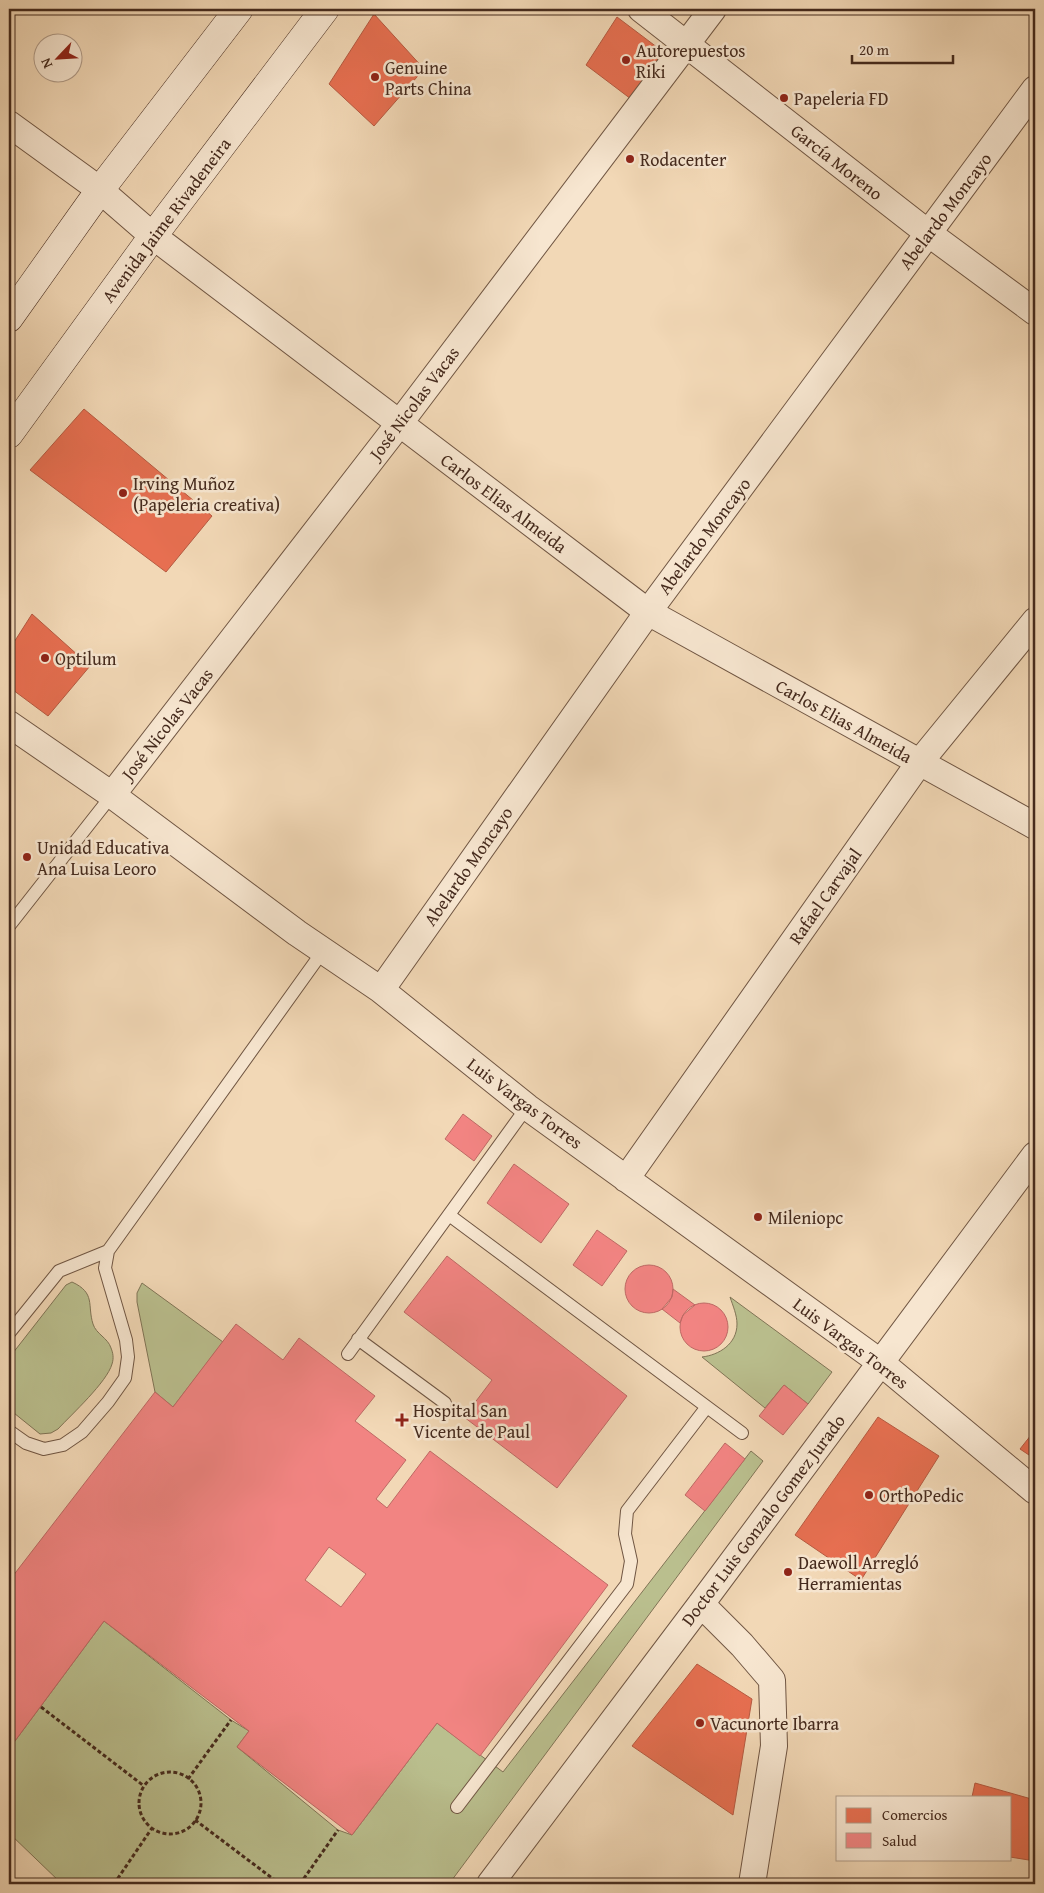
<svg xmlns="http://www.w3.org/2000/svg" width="1044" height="1893" font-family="'Gentium Book Plus',serif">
	<rect width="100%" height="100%" fill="#f2d8b6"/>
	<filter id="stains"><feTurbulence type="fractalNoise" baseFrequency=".004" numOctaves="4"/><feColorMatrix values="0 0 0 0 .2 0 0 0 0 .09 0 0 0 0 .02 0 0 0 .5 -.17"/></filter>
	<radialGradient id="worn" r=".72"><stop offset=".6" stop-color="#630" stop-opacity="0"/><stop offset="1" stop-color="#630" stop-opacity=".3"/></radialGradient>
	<!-- green -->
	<path fill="#babf8e" stroke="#807456" d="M72,1282C96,1293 87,1305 93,1324C96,1334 108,1338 111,1348C113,1353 114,1358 112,1364C107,1382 72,1414 58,1429L51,1433L40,1434L9,1409V1358L66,1285Z
		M142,1283L223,1342L173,1407L155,1392L137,1302V1293Z
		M730,1297L832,1372L808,1404L784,1385L765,1408L702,1357C719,1355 737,1344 737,1324C737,1315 733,1306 730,1297Z
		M751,1451L763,1461L449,1884H62L9,1833V1749L104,1621L231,1720L249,1731L237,1747L338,1830L352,1835L437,1723L503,1772Z"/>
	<!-- shops -->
	<path fill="#e76f51" stroke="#b65a41" d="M374,14L424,69L374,126L329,84Z
		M617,17L666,54L631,99L586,65Z
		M84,409L212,516L166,572L30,470Z
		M32,614L90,666L48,716L9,687V650Z
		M878,1417L939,1456L861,1580L795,1535Z
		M1035,1430V1459L1020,1449Z
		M697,1664L752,1699L733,1815L632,1746Z
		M975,1783L1035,1800V1861L1010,1857V1797H972Z"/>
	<!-- health -->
	<path fill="#f28482" stroke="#be6964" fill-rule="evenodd" d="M463,1114L492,1136L474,1161L445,1139Z
		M514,1164L569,1204L541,1243L487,1203Z
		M597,1230L627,1251L602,1286L573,1265Z
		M447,1256L627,1396L557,1488L464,1417L492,1380L404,1312Z
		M625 1289a24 24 0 1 1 48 0a24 24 0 1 1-48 0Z
		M673,1289L695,1305L683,1315L680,1323L662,1309L672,1297Z
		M680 1327a24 24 0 1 1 48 0a24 24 0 1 1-48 0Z
		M236,1324L283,1360L299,1338L375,1396L355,1421L406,1460L376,1499L387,1508L430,1451L608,1585L480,1756L437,1723L352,1835L237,1747L249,1731L104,1621L9,1749V1581L155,1392L173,1407ZM329,1547L366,1574L341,1607L305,1580Z
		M784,1385L808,1404L783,1435L759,1416Z
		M725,1443L745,1459L705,1511L685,1495Z"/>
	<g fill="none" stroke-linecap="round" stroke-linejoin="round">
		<defs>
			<path id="lane" d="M9,926L112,795
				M449,1215L742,1433
				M9,1333L59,1271L108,1251
				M358,1339L445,1403
				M348,1354L527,1107
				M9,1431L26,1443L44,1449L63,1445L82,1432L108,1402L125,1378L128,1357L126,1340L105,1268L108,1251L323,951
				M457,1807L627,1584L631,1561L625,1534L627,1511L706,1408"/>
			<path id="street" d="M641,9L928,233L1035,312
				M9,124L100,190L153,236L648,612L1035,826
				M9,724L112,795L297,933L381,990L527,1107L880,1362L1035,1491
				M112,795L399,424L713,9
				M381,990L648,612L1035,89
				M626,1179L919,763L1035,621
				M701,1604L742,1645L772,1680L774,1746L752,1884
				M490,1884L701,1604L1035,1155"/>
			<path id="secondary" d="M9,318L100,190L239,9
				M9,434L153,236L325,9"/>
		</defs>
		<!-- lane casing -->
		<use href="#lane" stroke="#705643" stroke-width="14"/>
		<!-- street casing -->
		<use href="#street" stroke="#705643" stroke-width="28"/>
		<!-- secondary casing -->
		<use href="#secondary" stroke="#452a1d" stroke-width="29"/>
		<!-- path -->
		<path stroke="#452a1d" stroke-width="3" stroke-dasharray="4 2.5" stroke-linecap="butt" d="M41,1707L144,1786
			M139 1803a31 31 0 1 1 62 0a31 31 0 1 1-62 0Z
			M188,1779L231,1720
			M195,1820L280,1884
			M114,1884L152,1828
			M300,1884L338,1830"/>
		<!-- lane -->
		<use href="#lane" stroke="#f7e6d0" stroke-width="12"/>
		<!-- street -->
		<use href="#street" stroke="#f7e6d0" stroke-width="26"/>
		<!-- secondary -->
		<use href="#secondary" stroke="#f7e6d0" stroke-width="28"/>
	</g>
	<!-- markers -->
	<g fill="#8f2418" stroke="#f7e6d0" stroke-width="2">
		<circle cx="626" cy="60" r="5"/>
		<circle cx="375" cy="77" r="5"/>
		<circle cx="784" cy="98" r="5"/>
		<circle cx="630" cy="159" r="5"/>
		<circle cx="123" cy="493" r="5"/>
		<circle cx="45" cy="658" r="5"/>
		<circle cx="27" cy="857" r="5"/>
		<circle cx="758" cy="1217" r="5"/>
		<path d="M399.5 1412.5h5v5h5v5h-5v5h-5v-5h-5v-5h5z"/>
		<circle cx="869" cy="1495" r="5"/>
		<circle cx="788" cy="1572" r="5"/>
		<circle cx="700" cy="1723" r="5"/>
	</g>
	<g text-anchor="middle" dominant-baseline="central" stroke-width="5" stroke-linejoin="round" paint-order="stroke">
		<!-- poi labels -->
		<g font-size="18" fill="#452a1d" stroke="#f7e6d0" text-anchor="start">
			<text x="636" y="50">Autorepuestos<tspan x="636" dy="21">Riki</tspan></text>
			<text x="385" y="67">Genuine<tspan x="385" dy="21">Parts China</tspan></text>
			<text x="794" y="98">Papeleria FD</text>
			<text x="640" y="159">Rodacenter</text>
			<text x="133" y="483">Irving Muñoz<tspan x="133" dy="21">(Papeleria creativa)</tspan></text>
			<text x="55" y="658">Optilum</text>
			<text x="37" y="847">Unidad Educativa<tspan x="37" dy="21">Ana Luisa Leoro</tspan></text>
			<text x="768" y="1217">Mileniopc</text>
			<text x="413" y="1410">Hospital San<tspan x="413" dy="21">Vicente de Paul</tspan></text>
			<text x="879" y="1495">OrthoPedic</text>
			<text x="798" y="1562">Daewoll Arregló<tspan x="798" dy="21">Herramientas</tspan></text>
			<text x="710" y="1723">Vacunorte Ibarra</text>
		</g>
		<!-- street labels -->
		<g font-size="18" fill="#452a1d" stroke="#f7e6d0">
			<text transform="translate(837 162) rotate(38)">García Moreno</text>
			<text transform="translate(945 211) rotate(-53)">Abelardo Moncayo</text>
			<text transform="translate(166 220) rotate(-53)">Avenida Jaime Rivadeneira</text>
			<text transform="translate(414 403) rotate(-53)">José Nicolas Vacas</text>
			<text transform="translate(504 503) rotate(37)">Carlos Elias Almeida</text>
			<text transform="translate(704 536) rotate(-53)">Abelardo Moncayo</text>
			<text transform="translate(844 721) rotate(29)">Carlos Elias Almeida</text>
			<text transform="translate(167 724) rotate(-52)">José Nicolas Vacas</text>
			<text transform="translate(468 866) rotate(-55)">Abelardo Moncayo</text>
			<text transform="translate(825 896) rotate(-55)">Rafael Carvajal</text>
			<text transform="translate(525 1103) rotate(37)">Luis Vargas Torres</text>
			<text transform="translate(851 1343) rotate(37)">Luis Vargas Torres</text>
			<text transform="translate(763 1520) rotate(-53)">Doctor Luis Gonzalo Gomez Jurado</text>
		</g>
	</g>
	<!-- margin -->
	<rect width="1044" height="1893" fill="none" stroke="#f2d8b6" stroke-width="30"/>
	<rect x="10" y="10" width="1024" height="1873" fill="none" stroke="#452a1d" stroke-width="2.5"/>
	<rect x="15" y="15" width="1014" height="1863" fill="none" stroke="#452a1d"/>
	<!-- legend -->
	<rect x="836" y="1796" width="175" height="65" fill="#f7e6d0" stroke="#b09b88"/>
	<rect x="846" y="1808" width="25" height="15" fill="#e76f51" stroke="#b09b88"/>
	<text x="882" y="1820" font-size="15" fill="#452a1d">Comercios</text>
	<rect x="846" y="1833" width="25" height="15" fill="#f28482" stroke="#b09b88"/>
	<text x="882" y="1846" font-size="15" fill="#452a1d">Salud</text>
	<!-- north arrow -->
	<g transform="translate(58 58) rotate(245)"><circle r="24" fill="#f7e6d0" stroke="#b09b88"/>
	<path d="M0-4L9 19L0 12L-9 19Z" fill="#8f2418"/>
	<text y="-8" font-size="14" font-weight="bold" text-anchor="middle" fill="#452a1d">N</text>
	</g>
	<!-- scale -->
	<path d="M852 55v8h101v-8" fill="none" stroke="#452a1d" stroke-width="2.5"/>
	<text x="859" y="55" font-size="15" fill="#452a1d" stroke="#f7e6d0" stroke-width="4" paint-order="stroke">20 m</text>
	<rect width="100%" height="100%" filter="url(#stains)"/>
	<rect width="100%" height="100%" fill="url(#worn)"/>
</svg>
